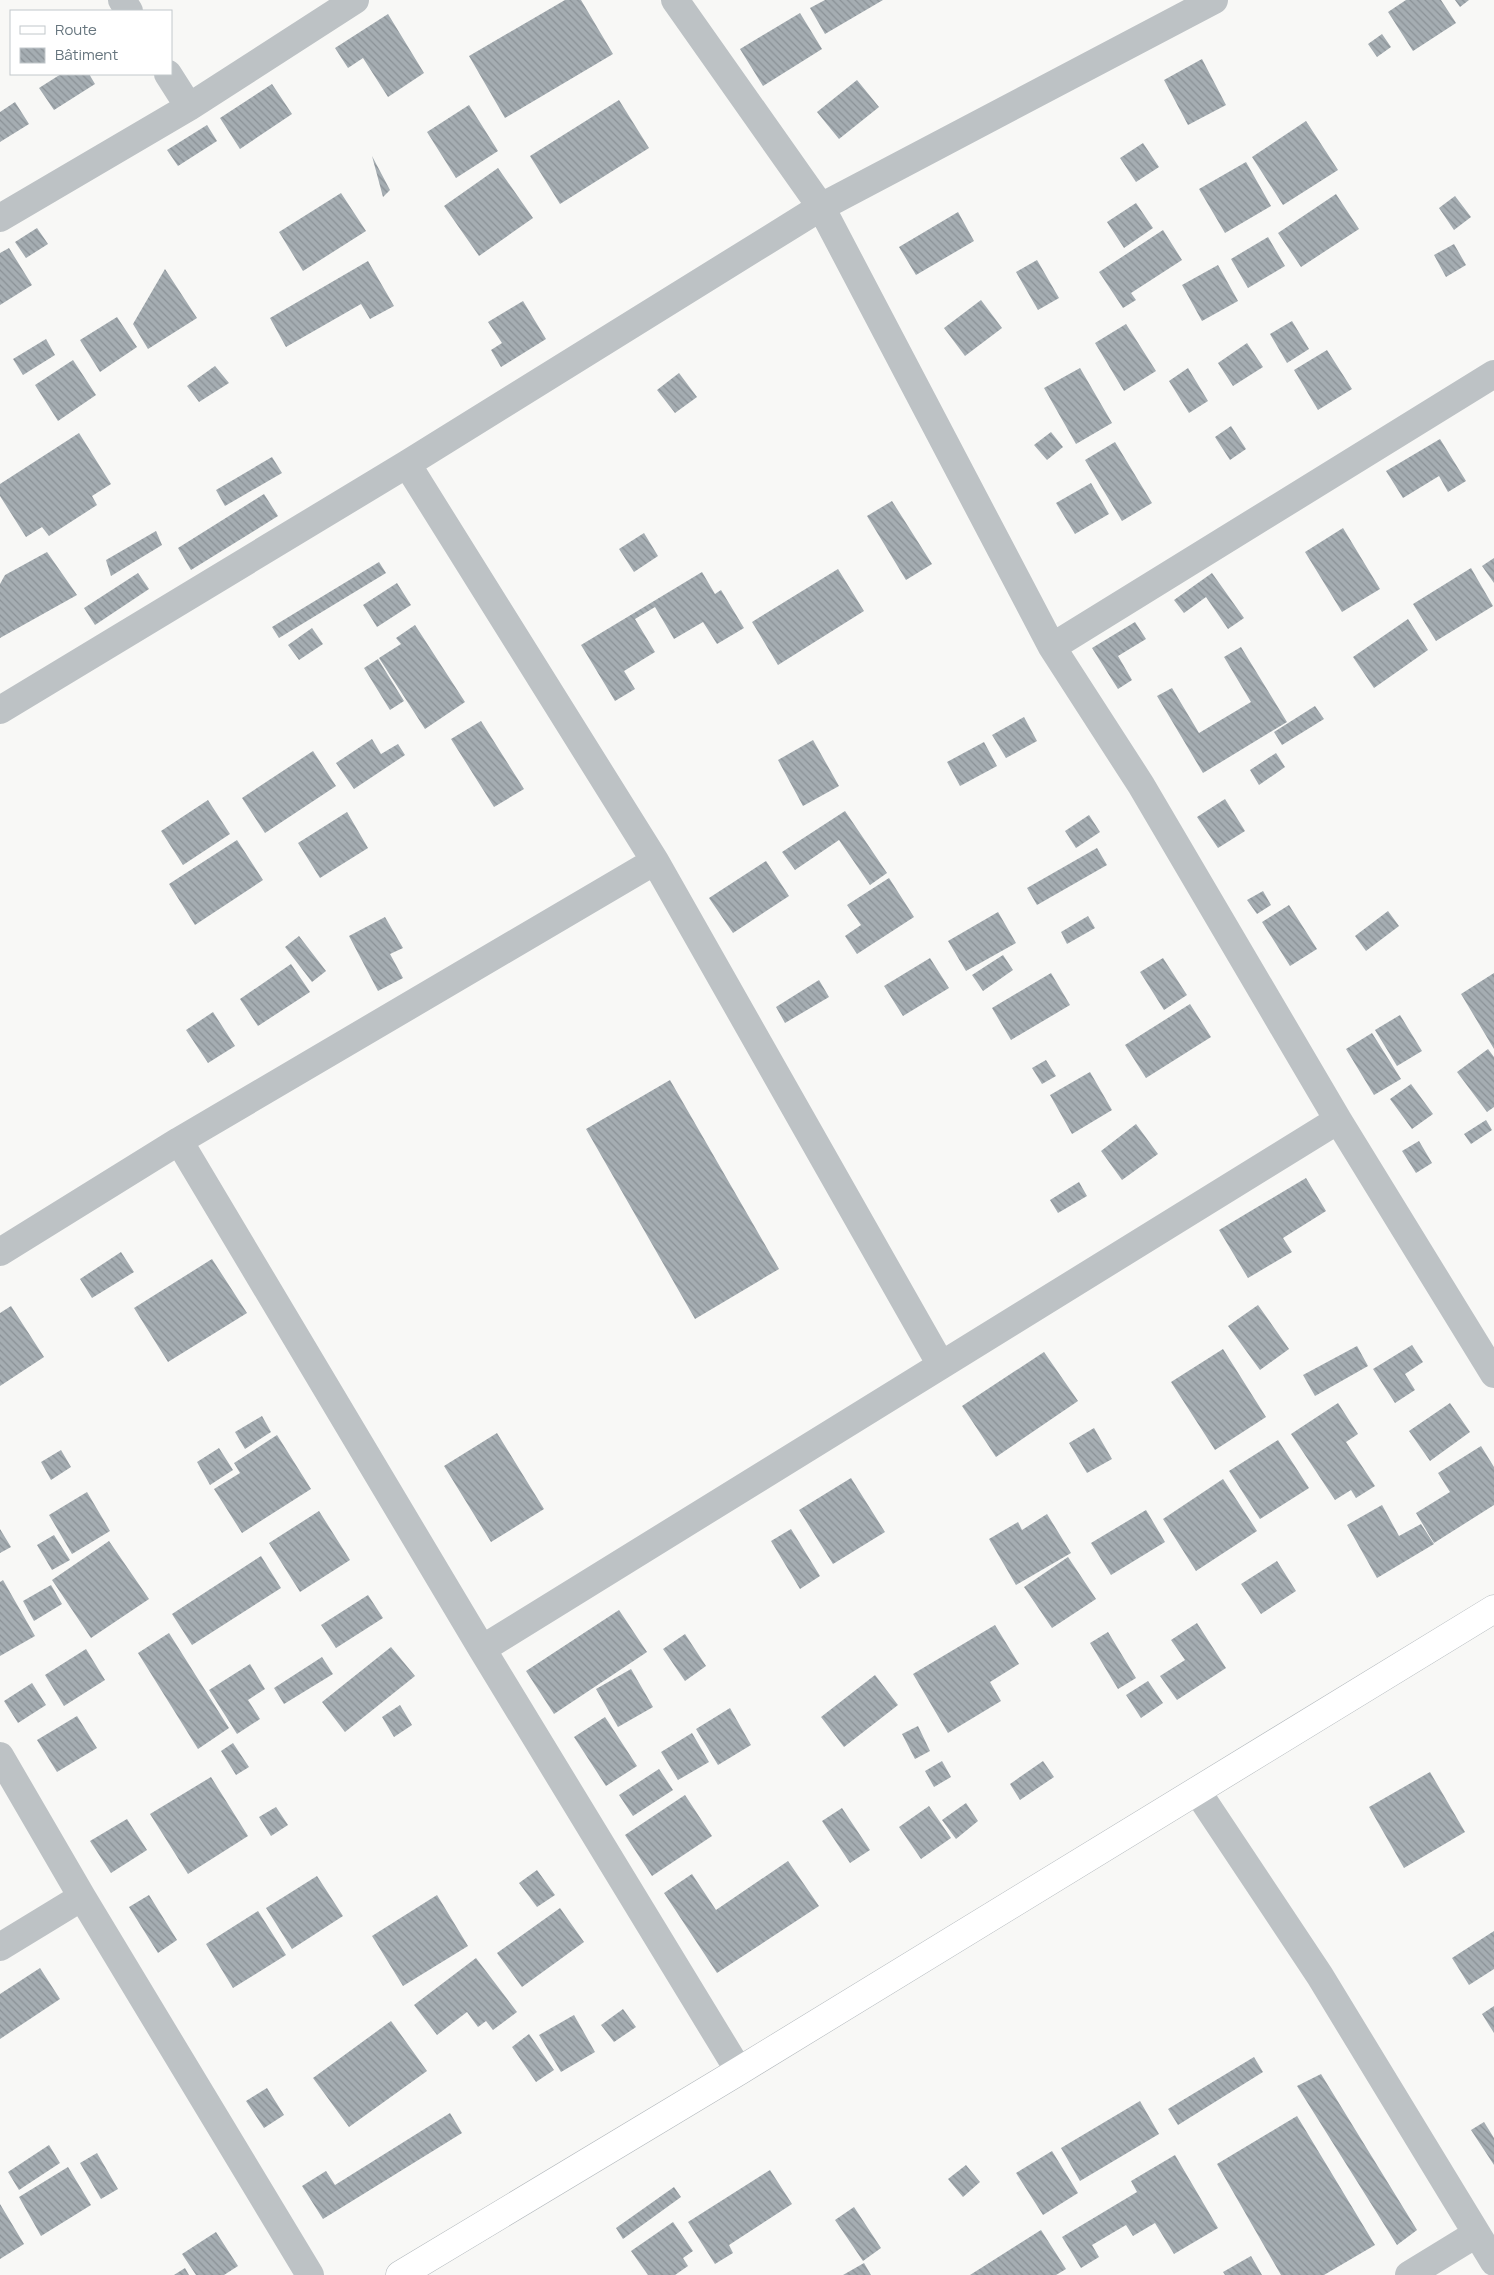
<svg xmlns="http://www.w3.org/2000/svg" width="1494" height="2275" font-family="Manrope,sans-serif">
	<defs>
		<pattern id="building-back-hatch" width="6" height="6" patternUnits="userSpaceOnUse" patternTransform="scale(1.25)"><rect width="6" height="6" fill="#a5adb2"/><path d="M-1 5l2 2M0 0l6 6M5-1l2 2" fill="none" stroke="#8a9196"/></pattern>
	</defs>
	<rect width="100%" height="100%" fill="#f8f8f6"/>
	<!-- building -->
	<path fill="url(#building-back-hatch)" d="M565,0H581L613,54L505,118L469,56Z
		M825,0H883L825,34L810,8Z
		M1406,0H1441L1456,23L1413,51L1388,12Z
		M1455,0H1469L1460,7Z
		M800,13L822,49L763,86L740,49Z
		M388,14L424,73L388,97L363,58L348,68L335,48Z
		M1382,34L1391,47L1377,57L1368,44Z
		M1202,59L1226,105L1188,125L1164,80Z
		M61,74H89L95,84L54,110L39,88Z
		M857,80L879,107L839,139L817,112Z
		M272,84L292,114L240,149L220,118Z
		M619,100L649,148L560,204L530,156Z
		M15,102L29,124L0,142V112Z
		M469,105L498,151L456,178L427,132Z
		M1306,121L1338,170L1283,205L1252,157Z
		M207,125L217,141L178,166L167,150Z
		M1143,143L1159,167L1136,182L1120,158Z
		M372,156L390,190L383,197Z
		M1246,162L1271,206L1225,233L1199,189Z
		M498,168L533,218L479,256L444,206Z
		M341,193L366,231L303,271L279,232Z
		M1336,194L1359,229L1301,267L1278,233Z
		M1455,196L1471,217L1454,230L1439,208Z
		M1136,203L1153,228L1124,248L1107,222Z
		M958,212L974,241L916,275L899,247Z
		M37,228L48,244L26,258L15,242Z
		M1163,230L1182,260L1131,293L1136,300L1123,308L1099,272Z
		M1268,237L1285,266L1248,288L1231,259Z
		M1454,244L1466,265L1446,277L1434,255Z
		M9,248L32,285L0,305V253Z
		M1037,260L1059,298L1038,310L1016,272Z
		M368,261L394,306L370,319L361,304L286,347L270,318Z
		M1218,265L1238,301L1202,321L1182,285Z
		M165,269L197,318L148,349L133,324Z
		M981,300L1002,328L965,356L944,328Z
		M523,301L546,339L501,367L491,350L502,343L488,322Z
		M117,317L137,347L100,372L80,340Z
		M1292,321L1309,349L1287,363L1270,334Z
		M1126,324L1156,371L1124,391L1095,343Z
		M46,339L55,355L23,375L13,359Z
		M1247,343L1263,367L1233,386L1218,363Z
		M1327,350L1352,389L1318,410L1294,370Z
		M73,360L96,395L58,421L35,385Z
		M215,366L229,383L199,402L187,386Z
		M1080,368L1112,423L1076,444L1044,388Z
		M1188,368L1208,401L1189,413L1169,381Z
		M679,373L697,397L675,413L657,390Z
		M1231,426L1246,449L1230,460L1215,437Z
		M1051,432L1063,447L1047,460L1034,445Z
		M79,433L111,484L92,496L97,505L49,536L42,527L26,537L0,496V484Z
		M1440,439L1466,481L1448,492L1439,476L1403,498L1386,471Z
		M1115,442L1152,503L1122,521L1085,460Z
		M272,457L282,473L225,506L216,490Z
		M1091,483L1109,514L1075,534L1056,503Z
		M264,494L278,516L191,570L178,548Z
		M892,501L932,564L906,580L867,516Z
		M1343,528L1380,589L1342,612L1305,552Z
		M156,531L162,545L111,576L106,560Z
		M644,533L658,556L634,572L619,549Z
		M47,552L77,595L0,638V584L5,575Z
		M1494,558V583L1482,566Z
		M379,562L386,573L279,638L272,627Z
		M1471,568L1493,606L1436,641L1413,604Z
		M838,569L864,611L778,665L752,622Z
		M702,572L715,594L721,590L744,628L717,644L703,622L674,639L655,607L635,619L655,652L624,671L635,689L615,701L581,645Z
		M138,573L149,589L95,625L84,608Z
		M1212,573L1244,618L1228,629L1206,597L1184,613L1174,600Z
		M397,583L411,605L377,627L363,605Z
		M1408,619L1428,650L1374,688L1353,657Z
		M1135,622L1146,639L1118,656L1132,680L1118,689L1092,648Z
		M415,625L465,702L425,729L379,658L401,644L396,638Z
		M312,628L323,644L299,660L288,645Z
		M1241,647L1287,722L1203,773L1157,696L1172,688L1199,733L1251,702L1224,657Z
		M378,659L404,701L390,710L364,668Z
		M1315,706L1324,719L1282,745L1274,732Z
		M1024,717L1037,741L1006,758L992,735Z
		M481,721L524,789L494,807L451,739Z
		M372,739L381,754L398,744L405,755L354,789L336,763Z
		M813,740L839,786L803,806L778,760Z
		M984,742L997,766L960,786L947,762Z
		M313,751L336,786L265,833L242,798Z
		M1276,753L1285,767L1259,785L1250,770Z
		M1225,799L1245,831L1218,848L1197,817Z
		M208,800L230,834L183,865L161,831Z
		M845,811L887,873L870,885L839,840L795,870L782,852Z
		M347,812L368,848L320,878L298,843Z
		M1089,815L1100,832L1076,848L1065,831Z
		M237,840L263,880L195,925L169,884Z
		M1097,848L1107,865L1037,905L1027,888Z
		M766,861L789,896L733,933L709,898Z
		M889,878L914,917L857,954L845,936L861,925L847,905Z
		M1263,891L1271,905L1257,914L1247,900Z
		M1289,905L1317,949L1290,966L1262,922Z
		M1388,911L1399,926L1366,951L1355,936Z
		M998,912L1016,943L966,971L948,941Z
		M1088,916L1095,928L1067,944L1061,932Z
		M385,917L403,948L390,954L403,978L378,991L349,936Z
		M299,936L326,971L312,982L285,947Z
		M1003,955L1013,970L983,991L972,975Z
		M930,958L949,988L903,1016L884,986Z
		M1163,958L1187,995L1164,1010L1140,972Z
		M291,964L310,992L258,1026L240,999Z
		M1051,973L1070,1005L1011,1040L992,1008Z
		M1494,973V1049L1461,994Z
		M819,980L829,997L785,1023L776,1007Z
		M1190,1004L1211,1037L1146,1078L1125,1045Z
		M213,1012L235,1046L208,1063L186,1030Z
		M1400,1015L1422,1051L1397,1066L1375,1030Z
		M1372,1033L1401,1079L1374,1095L1346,1049Z
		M1488,1049L1494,1057V1107L1487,1112L1457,1072Z
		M1046,1060L1056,1076L1042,1084L1032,1068Z
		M1090,1072L1112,1110L1072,1134L1050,1095Z
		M670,1080L779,1269L695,1319L586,1129Z
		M1411,1084L1433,1114L1412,1129L1390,1099Z
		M1486,1120L1492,1130L1471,1144L1464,1134Z
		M1136,1124L1158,1154L1122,1180L1101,1151Z
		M1419,1141L1432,1163L1416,1173L1402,1151Z
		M1306,1178L1326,1211L1283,1238L1292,1252L1248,1278L1219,1230Z
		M1079,1182L1087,1196L1058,1213L1050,1200Z
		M121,1252L134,1272L92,1298L80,1279Z
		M212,1259L247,1313L168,1362L134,1308Z
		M1258,1305L1289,1349L1260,1370L1228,1326Z
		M11,1306L44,1357L0,1386V1313Z
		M1412,1345L1423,1362L1405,1374L1415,1390L1395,1403L1373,1369Z
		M1357,1346L1368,1366L1315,1396L1303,1375Z
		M1223,1349L1266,1417L1215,1450L1171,1382Z
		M1044,1352L1078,1401L996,1457L962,1406Z
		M1338,1403L1358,1434L1346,1442L1375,1486L1356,1498L1351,1490L1335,1500L1291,1434Z
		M1450,1403L1470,1432L1430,1461L1409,1431Z
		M262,1416L271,1432L245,1449L235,1432Z
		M1094,1428L1112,1459L1087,1473L1069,1443Z
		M497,1433L544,1509L491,1542L444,1466Z
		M277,1435L311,1489L242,1533L214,1489L240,1473L234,1463Z
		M1278,1440L1309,1488L1260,1519L1229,1471Z
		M1481,1446L1494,1467V1505L1434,1543L1416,1513L1450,1492L1438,1473Z
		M219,1448L233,1470L210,1485L197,1462Z
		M61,1450L71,1467L51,1480L41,1462Z
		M851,1478L885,1532L833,1564L799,1510Z
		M1223,1479L1257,1531L1196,1571L1163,1519Z
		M87,1492L110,1531L72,1554L49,1515Z
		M1382,1505L1399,1536L1421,1524L1434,1544L1377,1578L1347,1525Z
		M1146,1510L1165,1542L1111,1575L1091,1543Z
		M319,1511L350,1560L300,1592L269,1543Z
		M1047,1514L1071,1553L1016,1585L989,1539L1018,1522L1022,1530Z
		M0,1529L11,1547L0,1553Z
		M791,1529L820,1576L800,1589L771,1541Z
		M54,1535L70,1560L52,1570L37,1545Z
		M109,1541L149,1599L91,1638L52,1580Z
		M261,1556L281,1588L192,1645L172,1614Z
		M1068,1557L1096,1599L1052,1628L1024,1587Z
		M1277,1561L1296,1591L1261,1614L1241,1584Z
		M3,1580L35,1636L0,1656V1582Z
		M51,1585L62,1604L34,1621L23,1601Z
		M368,1595L383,1618L336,1648L321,1625Z
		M619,1610L647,1652L554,1714L526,1671Z
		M1197,1623L1226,1668L1177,1700L1160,1676L1185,1660L1171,1640Z
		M995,1625L1019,1664L990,1682L1001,1701L948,1733L913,1674Z
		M1108,1632L1136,1678L1118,1689L1090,1643Z
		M169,1633L229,1728L198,1749L138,1653Z
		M685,1634L706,1666L685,1681L663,1649Z
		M391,1647L415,1676L345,1732L322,1702Z
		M86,1649L105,1680L64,1706L45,1675Z
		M322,1657L333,1674L284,1704L274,1688Z
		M250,1664L265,1689L248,1700L260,1719L237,1734L209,1690Z
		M631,1669L653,1707L618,1727L596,1689Z
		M875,1675L898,1705L844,1747L821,1717Z
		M1148,1681L1163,1703L1141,1718L1126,1695Z
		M32,1683L46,1705L18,1723L4,1701Z
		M400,1705L412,1725L394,1737L382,1717Z
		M730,1708L751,1745L718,1765L696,1729Z
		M77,1716L97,1748L57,1772L37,1740Z
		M605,1717L637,1766L606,1786L574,1737Z
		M918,1726L930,1751L915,1759L902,1734Z
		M692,1733L709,1762L678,1780L661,1752Z
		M233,1743L249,1767L236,1775L221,1751Z
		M942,1761L951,1777L934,1787L925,1771Z
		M1043,1761L1054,1777L1020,1800L1010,1784Z
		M659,1769L673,1790L633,1816L619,1795Z
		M1430,1772L1465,1832L1404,1868L1369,1807Z
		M211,1777L248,1836L188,1874L150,1814Z
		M685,1795L712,1836L652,1876L625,1835Z
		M966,1803L978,1821L956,1839L942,1820Z
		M929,1806L951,1838L921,1859L899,1827Z
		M276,1807L288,1825L271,1836L259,1817Z
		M842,1808L870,1850L850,1863L822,1821Z
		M127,1819L147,1850L111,1873L90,1841Z
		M788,1861L819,1906L717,1973L664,1893L692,1874L716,1910Z
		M537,1870L555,1895L537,1907L519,1883Z
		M317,1876L343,1916L292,1949L266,1908Z
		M149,1895L177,1940L158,1953L129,1907Z
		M437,1895L468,1946L403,1986L372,1936Z
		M560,1908L584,1942L522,1987L497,1953Z
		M258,1911L286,1955L233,1988L206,1944Z
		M1494,1931V1969L1469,1985L1452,1958Z
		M476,1958L517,2012L493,2030L486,2021L478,2027L467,2012L437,2035L414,2005Z
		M40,1968L60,1999L0,2039V1994Z
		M1494,2006V2033L1482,2014Z
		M623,2009L636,2027L614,2042L601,2025Z
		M574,2015L595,2052L561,2072L539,2035Z
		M391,2021L427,2071L349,2127L313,2078Z
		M529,2034L554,2070L536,2082L512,2047Z
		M1254,2057L1263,2072L1178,2125L1168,2109Z
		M1321,2074L1417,2230L1397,2245L1297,2086Z
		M267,2088L284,2115L264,2128L246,2101Z
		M1140,2101L1159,2134L1080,2181L1061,2148Z
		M450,2113L462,2133L323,2219L302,2186L326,2171L335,2185Z
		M1297,2116L1375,2245L1324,2275H1281L1217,2164Z
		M1484,2122L1494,2138V2165L1471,2130Z
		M49,2145L60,2163L19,2190L8,2172Z
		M1052,2151L1078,2193L1043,2215L1016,2173Z
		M97,2153L118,2189L101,2199L80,2163Z
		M1175,2155L1218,2228L1174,2254L1155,2223L1133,2236L1126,2225L1092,2245L1099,2257L1081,2268L1062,2237L1137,2192L1131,2181Z
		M966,2165L980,2182L963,2197L948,2179Z
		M68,2167L91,2205L41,2236L19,2197Z
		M770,2170L792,2204L729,2245L733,2253L715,2264L688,2222Z
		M674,2187L681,2197L623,2239L616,2228Z
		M0,2204L24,2244L0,2259Z
		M854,2207L881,2248L863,2261L835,2220Z
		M673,2222L693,2251L683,2258L688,2266L675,2275H648L631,2251Z
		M1041,2230L1066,2269L1056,2275H970Z
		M216,2232L238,2266L224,2275H196L182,2254Z
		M1251,2256L1262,2275H1225L1223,2272Z
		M864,2263L871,2275H843Z
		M185,2268L189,2275H174Z"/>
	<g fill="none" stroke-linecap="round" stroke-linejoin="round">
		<defs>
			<path id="secondary" d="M400,2275L739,2071L1494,1609"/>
		</defs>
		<!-- secondary casing -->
		<use href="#secondary" stroke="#b2b8bc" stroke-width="29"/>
		<!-- street -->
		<path stroke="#bdc2c5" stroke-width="28" d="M122,0L129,11
			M675,0L821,207L1052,647L1141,785L1338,1120L1494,1374
			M168,74L189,107
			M0,218L189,107L355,0
			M407,464L655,861L941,1365
			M1052,647L1494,374
			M0,710L407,464L821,207L1214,0
			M179,1141L482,1649L739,2071
			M0,1252L179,1141L655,861
			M482,1649L1338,1120
			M0,1756L82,1897L310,2275
			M1197,1791L1320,1976L1494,2262
			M0,1947L82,1897
			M1409,2275L1476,2234"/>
		<!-- secondary -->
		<use href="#secondary" stroke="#fff" stroke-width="28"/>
	</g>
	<!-- legend -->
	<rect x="10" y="10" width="162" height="65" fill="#ffffff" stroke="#c2c8cb"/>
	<rect x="20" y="26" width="25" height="8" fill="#ffffff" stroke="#c2c8cb"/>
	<text x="55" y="35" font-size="15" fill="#66757e">Route</text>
	<rect x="20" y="48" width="25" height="15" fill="url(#building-back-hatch)" stroke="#c2c8cb"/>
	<text x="55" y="60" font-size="15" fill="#66757e">Bâtiment</text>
</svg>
